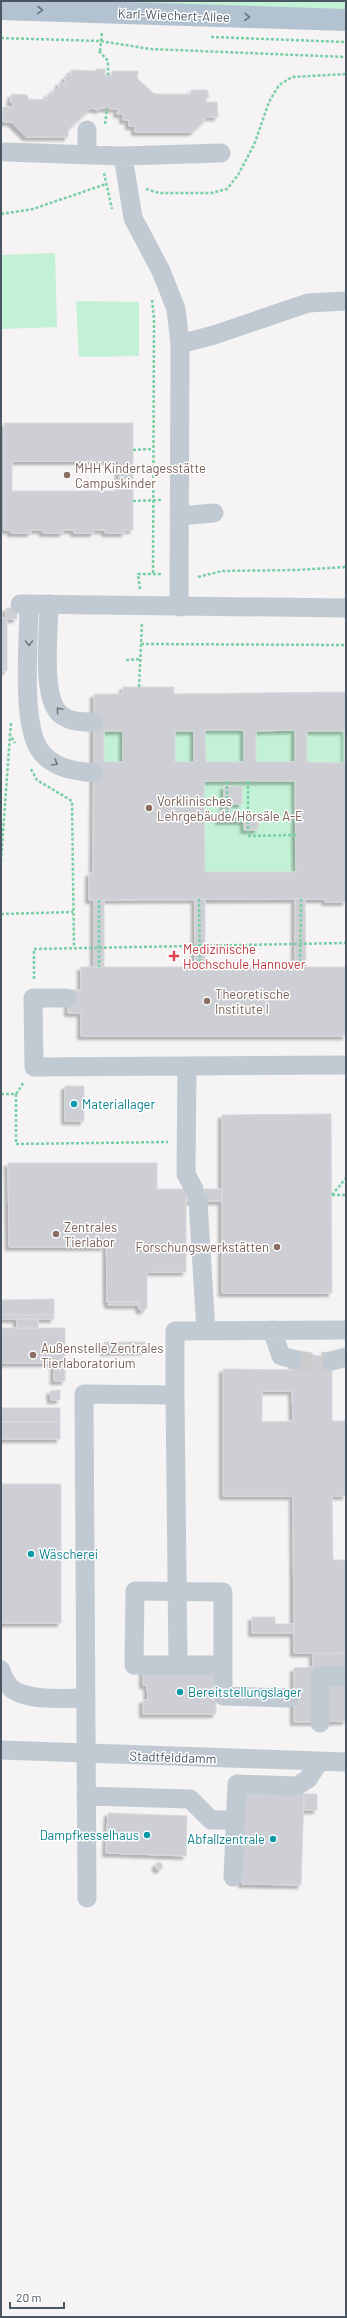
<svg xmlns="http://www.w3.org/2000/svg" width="347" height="2318" font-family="Barlow,sans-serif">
	<defs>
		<filter id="shadow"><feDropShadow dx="-3.5" dy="3.5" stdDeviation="1" flood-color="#0004"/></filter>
	</defs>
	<rect width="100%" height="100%" fill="#f5f3f3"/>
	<!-- green -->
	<path fill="#c3f1d5" d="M1,1H346V21Z
		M55,253L57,327L1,329V255Z
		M76,301L139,302V356L79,357Z
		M205,730H244V762H206Z
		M295,730V762H256V731Z
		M104,731H123V762H104Z
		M175,731H194V762H175Z
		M307,731H345V763L307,762Z
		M204,781H295L296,872H205Z"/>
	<!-- building -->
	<path fill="#cdcfd5" stroke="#d7d9de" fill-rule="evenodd" filter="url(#shadow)" d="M97,69H105V75H112V71H138L137,78L154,94H191V90H207L209,97L206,98V102H217L218,117H208L193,132H135V126H129V120H123V114H117L118,109L102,108L98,110L91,108L68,130V137H26L11,122H3V107H13V103L10,102L12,94L27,95L28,99L47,100L48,94H53L54,89L59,88V82L65,83V76H71V70L96,71Z
		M4,423H133V530H125V533H105V530H94V533H74V530H63V533H43V530H31V533H11V530H4ZM12,461H119V491H12Z
		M6,608H17V619H7V671H1V618H6Z
		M123,687H174V694L346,692V902H325V899L89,900V873H93L94,694H123ZM205,730H244V762H206ZM295,730V762H256V731ZM104,731H123V762H104ZM175,731H194V762H175ZM307,731H345V763L307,762ZM204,781H295L296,872H205Z
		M224,786L242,787V804H230V816H258V830H244V821H219L220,811H224Z
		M195,899H205V967H195Z
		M295,899H305L306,967H295Z
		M94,900H104V967H94Z
		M81,967H346V1036H81V1013H68V990H81Z
		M65,1086H84V1121H65Z
		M331,1114L332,1293H222V1115Z
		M8,1163H157V1189H186V1272H147V1308L142,1311L139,1309V1302H107L106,1216H104V1247H9Z
		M186,1189H222V1201H186Z
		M54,1299V1315H1V1300Z
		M109,1302H139V1305H108Z
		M1,1315H54V1319H1Z
		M17,1319H38V1328H17Z
		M1,1328H65V1381H54V1363H1Z
		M104,1342H145V1351L104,1352Z
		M293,1350L318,1356L332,1352V1421H346V1496H332L333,1560H346V1653H294L293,1496H223V1369L293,1370ZM262,1391H292L293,1421L262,1422Z
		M60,1390V1400H51L50,1391Z
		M1,1408H60V1422H1Z
		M1,1422H60V1439H1Z
		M1,1484H61V1623H1Z
		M252,1617H275V1624H294V1633H252Z
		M313,1654H346V1721L294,1722V1668L313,1667Z
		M143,1670H216V1685H212V1700H216V1714H143V1700H148L147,1685H143Z
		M244,1792L304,1794L301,1885L242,1884Z
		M304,1794H317V1810H304Z
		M108,1813L187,1816L186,1856L106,1853Z
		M155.5 1866a3.5 3.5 0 1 1 7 0a3.5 3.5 0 1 1-7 0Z"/>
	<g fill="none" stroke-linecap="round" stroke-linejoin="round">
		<!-- minor-tunnel -->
		<path stroke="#caccce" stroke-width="19" stroke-dasharray="19 10" stroke-linecap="butt" d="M293,1359L311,1362L332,1361"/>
		<!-- path -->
		<path stroke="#7ad0a6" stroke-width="2.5" stroke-dasharray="3 2" stroke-linecap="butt" d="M211,37L346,42
			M1,38L100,41L150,49L346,57
			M99,51L108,61V75
			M100,51L102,32
			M105,124L107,108
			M104,173L112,209
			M146,189L159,193H211L227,189L238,175L254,145L269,102L279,85L292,77L346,74
			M1,214L33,209L106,184
			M152,300L154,318L153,574
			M133,450L153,449
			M133,501L161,500
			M198,577L222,571L296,570L346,567
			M140,589L138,574H162
			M141,644L346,645
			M126,660L141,659
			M139,687L142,623
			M11,723L10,735L15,743
			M31,769L37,780L72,801L74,948
			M227,781V819H248
			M248,781V836L296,835
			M1,861L10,735
			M199,899L200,967
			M99,900V967
			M1,914L73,912
			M300,967L301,899
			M34,979V949L346,943
			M1,1094H16V1144L168,1142
			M16,1094L24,1082
			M332,1195L346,1178
			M332,1195H346"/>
		<!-- minor -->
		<path stroke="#c1cad2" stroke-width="19" d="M6,152L123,156L221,153
			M87,154V130
			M123,156L133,218L161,271L176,309L180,344L179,607
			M180,344L214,335L308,303L346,301
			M179,516L214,513
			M20,604L346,608
			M29,604C29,639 21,721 39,749C51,768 74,771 94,773
			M49,604C49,629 41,695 59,713C68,722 82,722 94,722
			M67,998H33L34,1067L346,1065
			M187,1066L186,1174L194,1189
			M198,1201L206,1331
			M272,1330L281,1356L293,1359
			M332,1361L346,1357
			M175,1395L178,1665
			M223,1665H134L135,1591L223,1592V1696L289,1698
			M1,1670C3,1678 9,1689 17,1692C37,1701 64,1698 86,1698
			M320,1723V1676H346
			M1,1750L346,1762
			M86,1796L190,1799L211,1820H235
			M233,1877L237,1784L297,1786L308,1779L319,1762
			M87,1898L84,1394L175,1395V1331L346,1330"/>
		<!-- major -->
		<path stroke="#b3c2d1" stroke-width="22" d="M1,9L346,20"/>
	</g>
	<!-- one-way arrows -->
	<defs><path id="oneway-chevron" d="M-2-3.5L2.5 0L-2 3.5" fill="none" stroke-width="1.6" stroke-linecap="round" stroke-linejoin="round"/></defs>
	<g stroke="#64717d">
		<use href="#oneway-chevron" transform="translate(40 10) rotate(2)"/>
		<use href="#oneway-chevron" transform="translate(247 17) rotate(2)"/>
	</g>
	<g stroke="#6e7983">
		<use href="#oneway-chevron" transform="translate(29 643) rotate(90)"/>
		<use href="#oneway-chevron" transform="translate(59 710) rotate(-131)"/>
		<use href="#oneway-chevron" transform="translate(55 763) rotate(31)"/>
	</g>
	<!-- markers -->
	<g fill="#8d6e63" stroke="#fff" stroke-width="1.5">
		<circle cx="67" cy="475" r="4"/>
		<circle cx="149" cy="808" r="4"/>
		<circle cx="207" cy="1001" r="4"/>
		<circle cx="56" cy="1234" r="4"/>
		<circle cx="277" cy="1247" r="4"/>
		<circle cx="33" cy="1355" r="4"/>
	</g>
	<path fill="#e0444e" stroke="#fff" stroke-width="1.5" d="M172 950h4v4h4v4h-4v4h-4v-4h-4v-4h4z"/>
	<g fill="#0f9aa8" stroke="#fff" stroke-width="1.5">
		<circle cx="74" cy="1104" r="4"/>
		<circle cx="31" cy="1554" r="4"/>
		<circle cx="180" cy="1692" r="4"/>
		<circle cx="147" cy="1835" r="4"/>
		<circle cx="273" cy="1839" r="4"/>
	</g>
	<g text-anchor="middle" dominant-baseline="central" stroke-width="3" stroke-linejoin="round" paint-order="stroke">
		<!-- street labels -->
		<g font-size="13" fill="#4a5661" stroke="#fff">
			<text transform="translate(174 15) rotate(2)">Karl-Wiechert-Allee</text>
			<text transform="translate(173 1757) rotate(2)">Stadtfelddamm</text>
		</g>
		<!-- education labels -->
		<g font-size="13" fill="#785e54" stroke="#fff" text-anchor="start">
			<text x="75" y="468">MHH Kindertagesstätte<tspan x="75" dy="15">Campuskinder</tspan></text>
			<text x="157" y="801">Vorklinisches<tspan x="157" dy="15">Lehrgebäude/Hörsäle A-E</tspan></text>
			<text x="215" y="994">Theoretische<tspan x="215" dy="15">Institute I</tspan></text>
			<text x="64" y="1227">Zentrales<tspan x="64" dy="15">Tierlabor</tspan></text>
			<text x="269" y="1247" text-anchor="end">Forschungswerkstätten</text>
			<text x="41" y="1348">Außenstelle Zentrales<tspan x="41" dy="15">Tierlaboratorium</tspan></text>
		</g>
		<!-- health labels -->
		<g font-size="13" fill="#be3a42" stroke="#fff" text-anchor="start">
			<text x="183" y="949">Medizinische<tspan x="183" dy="15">Hochschule Hannover</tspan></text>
		</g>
		<!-- culture labels -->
		<g font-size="13" fill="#0d838f" stroke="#fff" text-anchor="start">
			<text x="82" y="1104">Materiallager</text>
			<text x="39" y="1554">Wäscherei</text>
			<text x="188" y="1692">Bereitstellungslager</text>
			<text x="139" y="1835" text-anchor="end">Dampfkesselhaus</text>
			<text x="265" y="1839" text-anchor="end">Abfallzentrale</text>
		</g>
	</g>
	<!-- border -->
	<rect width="347" height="2318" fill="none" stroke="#4a5661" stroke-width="4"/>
	<!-- scale -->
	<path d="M10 2302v6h54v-6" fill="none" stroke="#4a5661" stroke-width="2"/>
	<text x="16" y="2302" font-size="12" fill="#4a5661" stroke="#ffffff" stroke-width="3" paint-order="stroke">20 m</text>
</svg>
